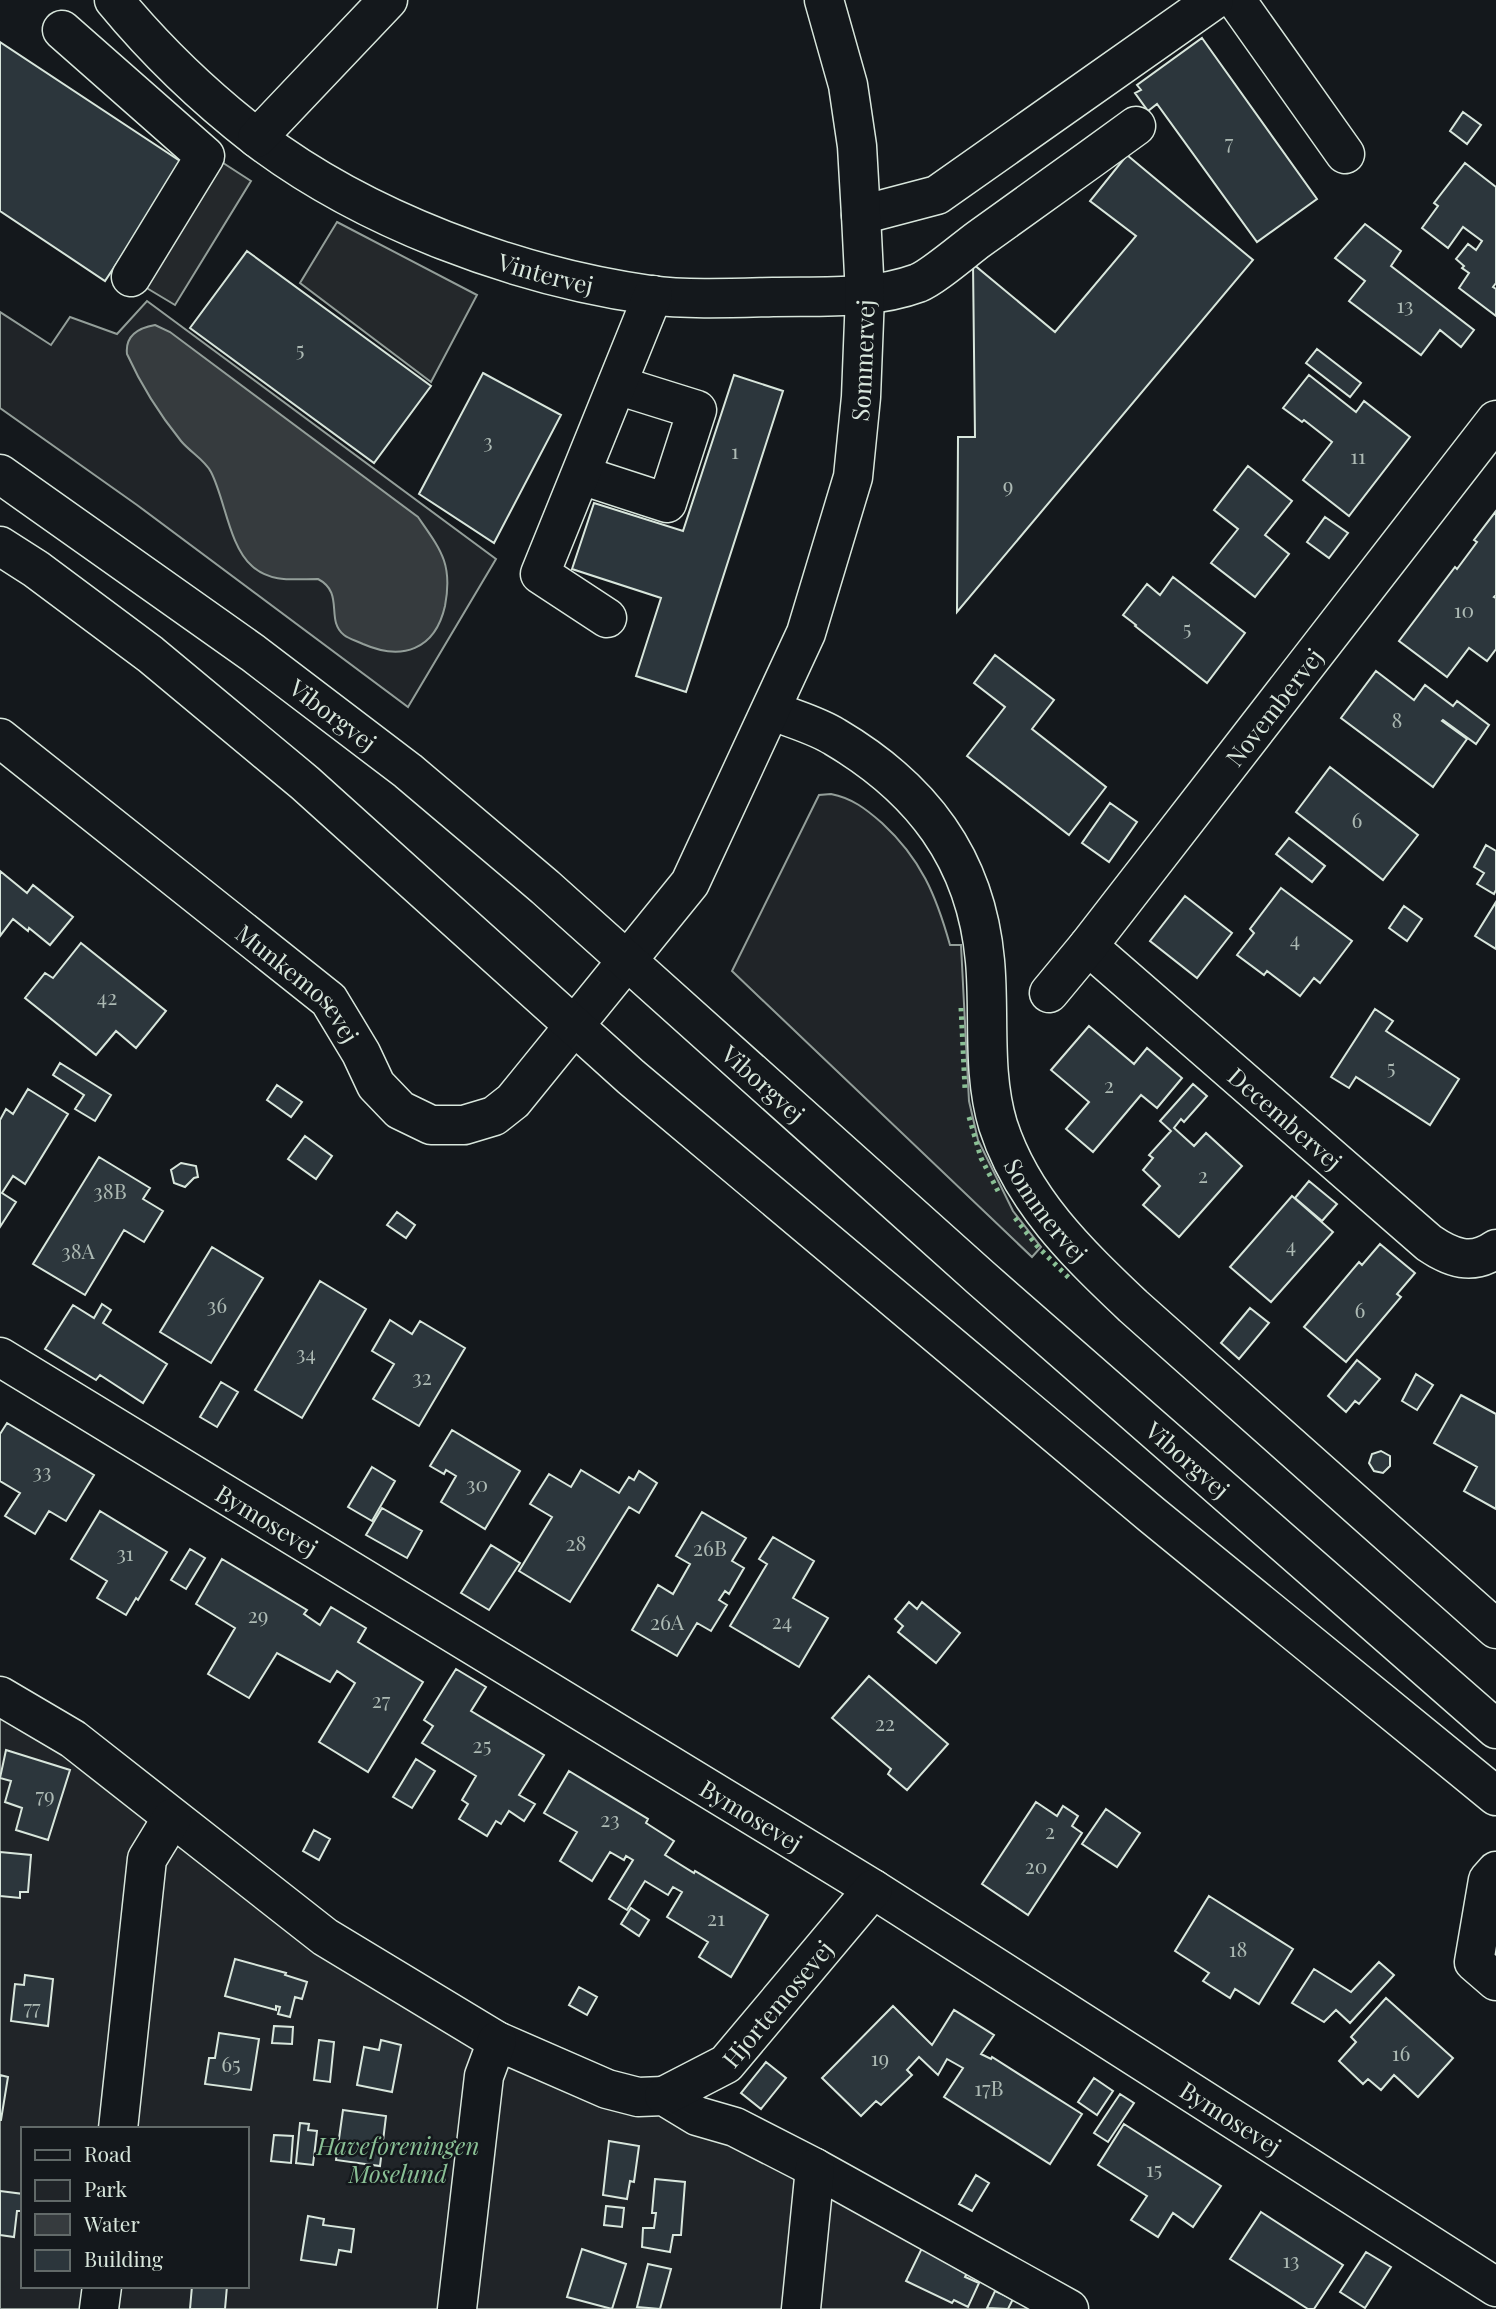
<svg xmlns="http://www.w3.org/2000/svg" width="1496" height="2309" font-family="'Playfair Display',serif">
	<rect width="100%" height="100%" fill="#14181c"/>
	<!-- green -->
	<path fill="#202428" stroke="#939e99" stroke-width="2" fill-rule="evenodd" d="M147,301L496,559L408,707L137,505L0,408V312L51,345L70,317L117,334Z
		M831,794C852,798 866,809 882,823C921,859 936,895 950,945H961L969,1101L978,1140L1013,1211L1041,1247L1032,1257L732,971L819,795Z
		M0,1696L325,1937L638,2097L1069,2309H0ZM23,2129H247V2286H23Z"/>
	<!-- parking -->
	<path fill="#24282b" stroke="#939e99" stroke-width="2" d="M217,159L251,181L175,305L140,284Z
		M337,222L477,295L431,382L300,283Z"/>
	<!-- water -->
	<path fill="#363b3e" stroke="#939e99" stroke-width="2" d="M155,325L170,332L418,517C441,550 453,564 445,606C435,650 402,661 363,644C357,641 349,639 344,635C325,620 345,593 318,579C294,579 271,583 252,566C229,546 225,499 211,472C205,460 190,452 181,441C160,415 141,385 127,354C125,336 138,328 155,325Z"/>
	<!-- building -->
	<path fill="#2c363c" stroke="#d8e6dc" stroke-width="2" d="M1202,38L1317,199L1257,242L1157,104L1148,111L1135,93L1141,90L1137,85Z
		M0,42L183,163L105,281L0,211Z
		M1463,112L1481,125L1467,144L1450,131Z
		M1127,155L1253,260L957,612L958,437H975L973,264L1055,332L1136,236L1090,201Z
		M1465,163L1496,187V283L1493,287L1496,289V316L1459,288L1469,273L1462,268L1464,266L1456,259L1468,244L1476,250L1482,241L1463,227L1448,248L1422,228L1438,206L1434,203Z
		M1365,224L1401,251L1391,266L1474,330L1461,347L1440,330L1421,355L1349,301L1365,281L1335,258Z
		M247,251L431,386L374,463L190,328Z
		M1317,349L1361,383L1350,397L1306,363Z
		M483,373L561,415L494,543L419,494Z
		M734,375L783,391L686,692L636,676L661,598L572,569L594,503L683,531Z
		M1309,375L1356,412L1364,401L1410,437L1349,516L1303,480L1332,442L1304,420L1302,422L1283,408Z
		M1248,466L1292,501L1265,535L1289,554L1255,597L1211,563L1238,529L1214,510Z
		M1496,511V595L1494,597L1496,598V649L1487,661L1469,648L1447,677L1399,641L1455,567L1457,569L1477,542L1474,540Z
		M1325,517L1348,533L1329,558L1307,542Z
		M1173,577L1245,633L1207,683L1135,626L1136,625L1123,615L1147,584L1160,595Z
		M995,655L1054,700L1032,729L1106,787L1069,835L967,756L1005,707L974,683Z
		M1376,671L1414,700L1425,685L1453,706L1457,701L1489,725L1476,744L1443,720L1442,721L1467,739L1433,787L1341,718Z
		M1330,767L1418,835L1383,880L1296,812Z
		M1110,803L1137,822L1109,862L1082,843Z
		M1289,838L1325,866L1312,882L1276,854Z
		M1486,845L1496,851V890L1494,894L1477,884L1484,873L1474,867Z
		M0,871L27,893L33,885L73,917L50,945L29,928L28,931L13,919L0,936Z
		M1281,888L1352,941L1320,983L1314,978L1300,996L1267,971L1264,975L1237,955L1254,933L1250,929Z
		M1185,896L1232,933L1197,978L1150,941Z
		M1496,902V949L1475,936Z
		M1404,906L1422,919L1407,941L1389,928Z
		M81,943L166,1011L136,1048L116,1031L96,1055L25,998L45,973L53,978Z
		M1375,1009L1393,1021L1386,1031L1459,1079L1430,1125L1356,1077L1349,1088L1331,1077Z
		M1089,1026L1134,1064L1147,1048L1182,1078L1157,1108L1141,1095L1093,1152L1066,1129L1089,1102L1051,1070Z
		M60,1063L111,1095L95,1121L75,1109L84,1095L53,1075Z
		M1193,1084L1207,1096L1184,1122L1181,1119L1174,1128L1194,1146L1206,1133L1242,1166L1179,1237L1143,1205L1160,1186L1143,1170L1153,1158L1149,1155L1171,1131L1160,1121Z
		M277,1085L302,1102L291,1117L267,1100Z
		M28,1089L68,1114L25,1184L13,1176L2,1193L16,1202L0,1227V1120L6,1109L13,1114Z
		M305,1136L332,1156L316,1179L288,1159Z
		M99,1157L150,1188L143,1199L163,1211L144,1242L124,1230L85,1295L33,1264Z
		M181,1163L196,1166L198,1177L194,1178L185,1187L174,1183L171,1170Z
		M1309,1181L1337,1204L1322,1221L1295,1198Z
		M1292,1196L1333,1232L1271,1302L1230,1267Z
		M397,1212L415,1225L406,1238L387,1225Z
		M1380,1244L1415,1273L1397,1294L1401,1297L1346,1362L1304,1327L1359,1262L1362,1265Z
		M212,1247L263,1278L211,1363L160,1332Z
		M320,1281L366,1309L302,1418L255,1390Z
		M102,1304L111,1310L103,1323L167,1364L143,1403L100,1375L96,1380L45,1349L73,1305L94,1318Z
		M1250,1308L1269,1323L1239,1359L1221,1343Z
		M390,1320L412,1334L420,1321L465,1348L419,1426L373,1399L394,1364L372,1351Z
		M1357,1360L1380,1379L1359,1404L1355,1401L1346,1412L1328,1396Z
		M1416,1374L1433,1385L1417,1410L1402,1401Z
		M221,1382L238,1392L217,1427L200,1417Z
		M1461,1395L1496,1414V1509L1464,1491L1477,1467L1434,1443Z
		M7,1423L94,1475L66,1521L49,1511L35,1534L5,1516L20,1493L0,1481V1434Z
		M452,1430L520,1471L485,1529L441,1502L456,1476L446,1470L444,1474L430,1466Z
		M1381,1451L1390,1456V1466L1383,1473L1374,1471L1369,1463L1372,1454Z
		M372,1467L395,1481L372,1521L348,1507Z
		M581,1470L619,1493L629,1477L634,1480L639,1471L657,1483L639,1513L629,1507L570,1602L519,1571L552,1517L530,1504L549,1474L571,1487Z
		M382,1508L422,1531L407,1558L366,1535Z
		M100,1511L167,1552L138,1600L136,1598L126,1615L97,1598L107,1581L71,1559Z
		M702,1512L746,1538L732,1561L744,1568L729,1594L725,1591L719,1600L727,1605L711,1631L697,1623L677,1656L632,1630L658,1585L673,1594L690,1564L676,1556Z
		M773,1537L814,1561L793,1598L828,1618L799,1667L730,1626L767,1564L759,1559Z
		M491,1545L520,1563L489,1610L461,1593Z
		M190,1549L205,1558L186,1589L171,1580Z
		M222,1559L307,1610L304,1614L320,1625L331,1607L366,1628L358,1642L423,1682L368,1772L319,1742L355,1683L337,1671L330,1682L277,1653L249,1698L208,1674L235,1628L196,1604Z
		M909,1602L917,1609L922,1602L960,1633L936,1663L898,1632L903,1626L895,1619Z
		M456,1669L486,1687L471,1711L544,1755L519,1795L535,1804L524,1821L509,1811L501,1824L496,1821L487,1836L459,1819L468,1804L462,1800L476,1776L422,1743L433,1726L424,1720Z
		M869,1676L948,1744L907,1790L888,1774L891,1769L832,1718Z
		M6,1750L70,1770L48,1840L16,1830L22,1808L5,1802L11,1781L0,1778Z
		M416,1759L435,1771L412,1808L393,1797Z
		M569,1771L648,1819L646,1823L674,1841L665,1855L694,1873L695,1871L768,1915L731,1977L699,1957L708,1942L667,1917L682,1892L673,1887L668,1895L645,1881L627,1910L609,1899L633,1860L626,1856L624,1860L610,1852L592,1881L560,1861L577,1832L544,1813Z
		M1036,1802L1057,1816L1063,1806L1078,1816L1072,1826L1082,1833L1028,1915L982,1884Z
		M1106,1809L1140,1833L1117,1867L1082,1844Z
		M314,1830L330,1839L319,1860L303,1851Z
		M0,1852L31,1855L28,1892H20V1898L0,1896Z
		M1209,1896L1293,1949L1259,2004L1235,1989L1230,1998L1203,1981L1209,1973L1175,1951Z
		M631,1908L649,1920L639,1936L621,1924Z
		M235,1959L286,1973L285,1975L307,1982L302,1999L295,1997L290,2017L278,2014L280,2007L276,2006V2010L225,1996Z
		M1379,1962L1394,1975L1350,2023L1336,2010L1324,2022L1292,2003L1314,1969L1351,1992Z
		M25,1975L53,1979L48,2026L11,2021L15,1984L24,1985Z
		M579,1987L597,1997L587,2015L569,2005Z
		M1386,1998L1453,2058L1418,2097L1394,2075L1381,2090L1368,2079L1363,2084L1339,2061L1356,2042L1351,2037Z
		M893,2006L932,2045L954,2010L994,2035L981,2054L991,2059L992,2057L1082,2114L1050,2164L944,2097L963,2068L947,2059L938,2075L919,2057L907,2070L912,2075L881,2105L876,2101L861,2116L822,2078Z
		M274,2026L293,2027L292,2044L272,2043Z
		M219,2033L259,2039L251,2090L205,2084L209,2058H215Z
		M319,2040L334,2042L330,2082L314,2080Z
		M381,2040L401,2045L392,2092L357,2085L364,2047L379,2050Z
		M766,2062L786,2078L761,2109L741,2093Z
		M0,2075L8,2077L1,2120H0Z
		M1094,2078L1113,2091L1097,2115L1078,2102Z
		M1120,2094L1134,2103L1108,2142L1094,2133Z
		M343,2110L386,2116L380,2166L336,2160Z
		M300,2123L309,2124L308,2130L317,2131L313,2165L296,2163Z
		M1124,2124L1221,2186L1193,2227L1173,2213L1158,2237L1131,2220L1147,2196L1098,2165Z
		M274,2135L293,2136L291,2163L271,2161Z
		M609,2141L639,2146L634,2182L630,2181L627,2199L603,2195Z
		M976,2175L989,2183L972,2211L959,2204Z
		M655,2179L685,2182L681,2235H673L670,2252L642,2247L643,2228H654L656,2213H652Z
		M0,2191L23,2194V2211H17L14,2237L0,2235Z
		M606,2206L624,2208L622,2227L604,2225Z
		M1261,2212L1343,2265L1314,2309H1308L1230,2259Z
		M308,2216L324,2219L323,2225L354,2229L351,2252L339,2250L336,2265L301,2260Z
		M922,2248L968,2271L965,2277L979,2283L968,2307L954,2300L952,2303L906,2281Z
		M582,2249L626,2264L612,2309L567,2297Z
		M1366,2252L1391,2267L1365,2308L1340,2292Z
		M648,2264L671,2269L660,2309L637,2307Z
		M192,2286H227L225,2309H190Z
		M995,2291L1013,2299L1008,2309L987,2308Z"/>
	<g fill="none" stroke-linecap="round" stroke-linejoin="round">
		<defs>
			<g id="minor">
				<path id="s1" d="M114,0C156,51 204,97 257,138C365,220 516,276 650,295C687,300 734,298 773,297C820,296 872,300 918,283C933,277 964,250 979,239C1032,201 1084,164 1136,126"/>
				<path d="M1236,0L1345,154"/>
				<path d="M62,30L205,156L131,277"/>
				<path d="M257,138L388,0"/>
				<path d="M861,215L937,195L1214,0"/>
				<path d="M581,475L667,503L697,410L617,385"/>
				<path d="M607,618L540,574L653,295"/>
				<path id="s2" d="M771,710C792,719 816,725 835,737C921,788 976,858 985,961C990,1015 982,1072 998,1125C1022,1200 1077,1253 1133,1306L1496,1629"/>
				<path id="s3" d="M0,738L329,1000L361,1053L376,1085L400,1110L431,1125H464L494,1116L513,1101L690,883L806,633L853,477L861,397L865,295L861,215L857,146L848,85L824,0"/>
				<path id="s4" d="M1088,946L1429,1243C1451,1258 1472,1266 1496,1249"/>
				<path id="s5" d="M1049,993L1088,946L1496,420"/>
				<path id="s6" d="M0,1357L873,1889L1496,2287"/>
				<path d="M0,1696L73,1739L325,1937L497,2041L607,2089L638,2097L664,2096L697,2116L735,2127L815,2168L1069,2309"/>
				<path d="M1496,1871L1488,1880L1474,1962L1496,1981"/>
				<path id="s7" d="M664,2096L726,2064L873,1889"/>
				<path d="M118,2129L147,1859L172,1818"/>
				<path d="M99,2309L102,2286"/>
				<path d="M457,2309L484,2076L497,2041"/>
				<path d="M801,2309L815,2168"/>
			</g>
			<g id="major">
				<path id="s8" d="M0,474L253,653L408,771L545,887L981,1278L1496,1729"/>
				<path d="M0,546L36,569L150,654L305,783L631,1077L1152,1515L1496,1796"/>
			</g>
		</defs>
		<!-- minor casing -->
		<use href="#minor" stroke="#d8e6dc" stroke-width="41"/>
		<!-- major casing -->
		<use href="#major" stroke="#d8e6dc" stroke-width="41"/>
		<!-- minor -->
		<use href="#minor" stroke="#14181c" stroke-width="38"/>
		<!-- major -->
		<use href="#major" stroke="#14181c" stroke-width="38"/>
		<!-- hedge -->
		<path stroke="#8ac095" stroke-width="5" stroke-dasharray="3.5 5" stroke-linecap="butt" d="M961,1008L965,1090
			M969,1117L981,1158L1000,1195
			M1015,1218L1037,1246L1069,1278"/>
	</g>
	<g text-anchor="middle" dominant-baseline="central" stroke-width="5" stroke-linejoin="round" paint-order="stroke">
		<!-- number labels -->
		<g font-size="21" fill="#adbab4">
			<text x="1229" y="141">7</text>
			<text x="1405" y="304">13</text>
			<text x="300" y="348">5</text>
			<text x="488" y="440">3</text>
			<text x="735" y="450">1</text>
			<text x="1358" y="455">11</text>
			<text x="1008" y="484">9</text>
			<text x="1464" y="609">10</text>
			<text x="1187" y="627">5</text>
			<text x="1397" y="719">8</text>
			<text x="1357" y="819">6</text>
			<text x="1295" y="938">4</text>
			<text x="107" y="996">42</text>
			<text x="1391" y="1066">5</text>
			<text x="1109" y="1084">2</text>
			<text x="1203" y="1174">2</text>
			<text x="110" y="1190">38B</text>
			<text x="1291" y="1244">4</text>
			<text x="78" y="1250">38A</text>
			<text x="217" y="1304">36</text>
			<text x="1360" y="1309">6</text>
			<text x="306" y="1352">34</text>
			<text x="422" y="1376">32</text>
			<text x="42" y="1470">33</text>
			<text x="477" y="1483">30</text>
			<text x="576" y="1542">28</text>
			<text x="710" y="1547">26B</text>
			<text x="125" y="1552">31</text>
			<text x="258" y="1614">29</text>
			<text x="782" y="1620">24</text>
			<text x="667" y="1621">26A</text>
			<text x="381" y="1699">27</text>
			<text x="885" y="1722">22</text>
			<text x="482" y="1744">25</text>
			<text x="45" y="1794">79</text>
			<text x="610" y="1818">23</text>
			<text x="1050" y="1830">2</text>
			<text x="1036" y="1865">20</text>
			<text x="716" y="1917">21</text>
			<text x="1238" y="1948">18</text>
			<text x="32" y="2006">77</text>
			<text x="1401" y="2052">16</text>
			<text x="880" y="2057">19</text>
			<text x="231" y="2063">65</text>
			<text x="989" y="2087">17B</text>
			<text x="1154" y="2168">15</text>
			<text x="1291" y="2259">13</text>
		</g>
		<!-- street labels -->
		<g font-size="24" fill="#d8e6dc" stroke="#14181c">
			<text stroke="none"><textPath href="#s1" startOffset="520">Vintervej</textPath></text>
			<text stroke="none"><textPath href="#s3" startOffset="1512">Sommervej</textPath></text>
			<text stroke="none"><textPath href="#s5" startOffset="364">Novembervej</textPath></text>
			<text stroke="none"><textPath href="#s8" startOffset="411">Viborgvej</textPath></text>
			<text stroke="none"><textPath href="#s3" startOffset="387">Munkemosevej</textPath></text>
			<text stroke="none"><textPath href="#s8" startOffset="978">Viborgvej</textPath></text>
			<text stroke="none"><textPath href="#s4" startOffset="262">Decembervej</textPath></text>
			<text stroke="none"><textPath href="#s2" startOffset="614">Sommervej</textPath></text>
			<text stroke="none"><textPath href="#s8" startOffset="1545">Viborgvej</textPath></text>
			<text stroke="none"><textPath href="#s6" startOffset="313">Bymosevej</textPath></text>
			<text stroke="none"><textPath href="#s6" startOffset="880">Bymosevej</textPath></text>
			<text stroke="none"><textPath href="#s7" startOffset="149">Hjortemosevej</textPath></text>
			<text stroke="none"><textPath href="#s6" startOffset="1447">Bymosevej</textPath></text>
		</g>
		<!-- park labels -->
		<g font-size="24" font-style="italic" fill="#8ac095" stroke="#14181c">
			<text x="398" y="2145">Haveforeningen<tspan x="398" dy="28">Moselund</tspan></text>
		</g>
	</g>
	<!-- legend -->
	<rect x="21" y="2127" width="228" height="161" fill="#14181c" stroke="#626a69" stroke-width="2"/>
	<rect x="35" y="2150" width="35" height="10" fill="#14181c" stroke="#626a69" stroke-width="2"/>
	<text x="84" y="2162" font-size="21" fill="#d8e6dc">Road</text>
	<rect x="35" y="2180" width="35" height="21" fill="#202428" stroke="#626a69" stroke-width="2"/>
	<text x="84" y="2197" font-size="21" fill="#d8e6dc">Park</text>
	<rect x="35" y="2214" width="35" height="21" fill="#363b3e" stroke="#626a69" stroke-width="2"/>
	<text x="84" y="2232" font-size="21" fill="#d8e6dc">Water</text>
	<rect x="35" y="2250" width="35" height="21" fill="#2c363c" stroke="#626a69" stroke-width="2"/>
	<text x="84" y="2267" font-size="21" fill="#d8e6dc">Building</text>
</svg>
